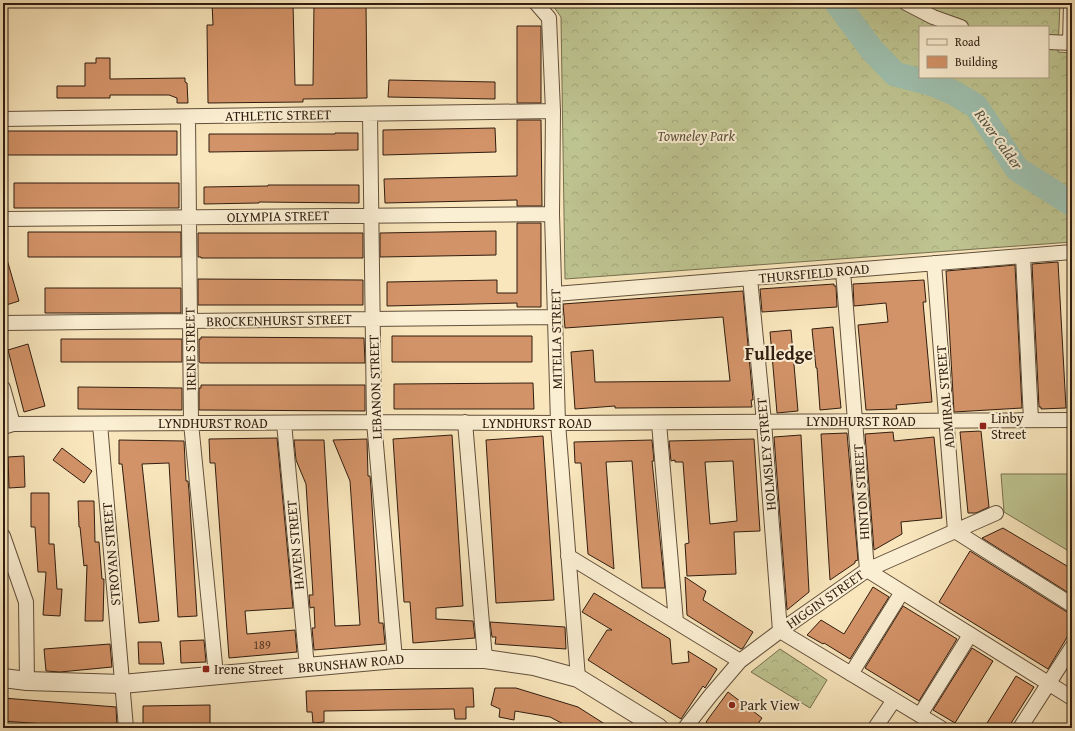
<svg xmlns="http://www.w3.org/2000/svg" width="1075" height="731" font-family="'Gentium Book Plus',serif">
	<defs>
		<pattern id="forest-crowns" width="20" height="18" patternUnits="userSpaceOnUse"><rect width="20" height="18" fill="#bec490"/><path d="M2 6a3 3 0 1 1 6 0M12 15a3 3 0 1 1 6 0" fill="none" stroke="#a4a87b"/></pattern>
	</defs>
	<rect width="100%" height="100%" fill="#f9e6bc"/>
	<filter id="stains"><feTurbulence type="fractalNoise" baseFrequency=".005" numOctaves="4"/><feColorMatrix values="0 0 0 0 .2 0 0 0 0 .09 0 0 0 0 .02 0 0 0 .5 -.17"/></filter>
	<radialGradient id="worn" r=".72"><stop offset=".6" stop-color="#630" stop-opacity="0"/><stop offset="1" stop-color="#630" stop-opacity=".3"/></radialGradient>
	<!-- grass -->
	<path fill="#bec490" stroke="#777050" d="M1001,474H1072V553L1004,512Z"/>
	<!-- forest -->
	<path fill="url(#forest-crowns)" stroke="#777050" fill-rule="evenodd" d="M551,3H1060L1058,52L1072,53V242L565,279L561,17ZM920,27H1048V77H920Z
		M780,649L827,680L810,708L751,672Z"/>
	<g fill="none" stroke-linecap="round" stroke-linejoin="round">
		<!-- river -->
		<path stroke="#9ec0af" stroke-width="25" d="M837,3L872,50L895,74L933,84L954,93L976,106L1017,169L1072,204"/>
	</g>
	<!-- building -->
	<path fill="#d39368" stroke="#301d10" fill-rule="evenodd" d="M212,3H293L295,85H313L314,3H366L367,98L303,99V102L208,103L207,25H213Z
		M517,26H541V103H517Z
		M96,58H110V79L185,78V82L187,83L188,103H177V98L169,95H110V98H57V86H85V63H96Z
		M389,80L495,82V99L388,97Z
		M517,120H541L542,206H517V200L385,203L384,179L517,176Z
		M495,128L496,152L383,155V130Z
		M3,131H177V155H3Z
		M335,133H358V150L209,152V134H335Z
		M14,183H179V208H14Z
		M268,185H359V203L259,202V203L204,204V187L268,186Z
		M517,223H541V307H517V303L387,306V282L497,280V293H517Z
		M496,231V255L380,257V233Z
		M28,232H181V257H28Z
		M198,233H363V258H201V257H198Z
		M3,256H6L19,301L3,306Z
		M1058,262L1066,408L1041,409V407H1039L1032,264Z
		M1015,265L1022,408L954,412L946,271Z
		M198,279L363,280V305H198Z
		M924,280L926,302H923L932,402L896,405L897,409L866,410L858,325L888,322L886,303L854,306L853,284Z
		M834,284V286H836L837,307L762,312L760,289Z
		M45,288H181V313H45Z
		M743,291L753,400H751L752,407L615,408V406L575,409L571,352L593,350L595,382L730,381L723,317L565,328L563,304Z
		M833,327L841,408L820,410L817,368H816L812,329Z
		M791,330L798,411L777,413L770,332Z
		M392,336H532V362H392Z
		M201,337L364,338L365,363H201L199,362V339H201Z
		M61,339H182V362H61Z
		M28,344L45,406L24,412L8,350Z
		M533,383L534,409H394V384Z
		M201,385H365V411L201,410H199V388H201Z
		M78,387L182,388V410L78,409Z
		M981,431L989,507L976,513H968L960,432Z
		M893,432L894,441L934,437L942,518L901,522L902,534L874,550L865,434Z
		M847,433L858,560L855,561V563L830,580L821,434Z
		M452,435L463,606L436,608V619L473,621L475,638L413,643L410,602H404L393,439Z
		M801,435L809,592L787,610L774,437Z
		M543,436L554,600L496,603L486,440Z
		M277,438L293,608L245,611L247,634L295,630L297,652L229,658L215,463H210L209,439Z
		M367,439L368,476H370L371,488L379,623H383L385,644L314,650L312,628H315L314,607L310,608L309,595H313L306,484L296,460L294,440H324L335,626L360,625L350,481L333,440Z
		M754,439L760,531L734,532L736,574L687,576L685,544L689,543L683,462H675V460L671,461L669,441ZM733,461L737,521L710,524L705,462Z
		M119,440L184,441L186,481H188L189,491L197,616L178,617L169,463L142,464L159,621L139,623L122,464H119Z
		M652,440L654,461H652L665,588H642L632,461L606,462L614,569L588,554L581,463H575L574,442Z
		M62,448L92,471L84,483L53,460Z
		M24,456L25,487L9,488L8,457Z
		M31,493H49V544H54L57,589H62L60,616L43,615L46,572H38L35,527H31Z
		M78,501H94L95,542H99L102,579H104L103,621H85L87,565L84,566L80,527H79Z
		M1003,528L1072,569V595L982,538Z
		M970,551L1067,612L1072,613V629L1048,669L939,602Z
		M685,577L706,591L703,600L753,632L743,648L741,649L687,615Z
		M873,587L889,597L850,659L824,643L823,644L807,635L821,620L844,634Z
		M594,593L670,639L672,664L689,662L688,651L717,669L705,688L703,686L681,719L588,660L607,630H612L582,612Z
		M903,606L957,639L919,701L865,668Z
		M490,622L565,627L566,649L495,644L496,637H492Z
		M204,640L206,662L181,663L180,641Z
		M138,642H161L164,664H139Z
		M110,644L112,667L60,672L46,671L44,649Z
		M972,648L993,661L955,723L933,710Z
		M1016,676L1034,687L1008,728H984Z
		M473,688L474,707H466V719H455L454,709L324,711V722L313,723L312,712H307L306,691Z
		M495,688H516L578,707L611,728H571L550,717L515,711L514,720L499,717L500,709L491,705Z
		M728,692L762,718L755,728H714L706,722Z
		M3,698L116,707L117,728H100L3,721Z
		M210,705V727L143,728V706Z"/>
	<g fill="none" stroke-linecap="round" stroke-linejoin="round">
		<defs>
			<path id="minor" d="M536,3L549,18L553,111L552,214L558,423L578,678
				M906,3L933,17L961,27
				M1048,42L1072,43
				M1070,43L1071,3
				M370,114L374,422L395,659
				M188,117L191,423L216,675
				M3,119L553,111
				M3,219L552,214
				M1023,256L1031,420
				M934,263L955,531L1072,605
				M843,271L867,570L1072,698
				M750,278L764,422L780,631L941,728
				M555,294L1072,252
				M3,323L555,317
				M3,388L13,424
				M465,422L485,659
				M284,423L307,667
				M659,423L676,622
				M100,424L126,728
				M3,427L13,424L374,422L558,423L1072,420
				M3,536L26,602L27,681
				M568,556L740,661
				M851,674L902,592
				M920,715L970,635
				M685,728L710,696L740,661L780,631L867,570L996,513
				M875,728L894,700
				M1020,728L1072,647"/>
			<path id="tertiary" d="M3,678L27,681L122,684L395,659H485L534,666L578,678L659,728"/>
		</defs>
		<!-- minor casing -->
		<use href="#minor" stroke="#624f3b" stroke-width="16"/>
		<!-- tertiary casing -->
		<use href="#tertiary" stroke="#624f3b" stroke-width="20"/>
		<!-- minor -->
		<use href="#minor" stroke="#fbefd3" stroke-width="14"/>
		<!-- tertiary -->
		<use href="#tertiary" stroke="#fbefd3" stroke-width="18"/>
	</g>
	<!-- markers -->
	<g fill="#8f2418" stroke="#fbefd3" stroke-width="1.5">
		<rect x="979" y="422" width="8" height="8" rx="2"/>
		<rect x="202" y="665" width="8" height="8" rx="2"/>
		<circle cx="732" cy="705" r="4"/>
	</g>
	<g text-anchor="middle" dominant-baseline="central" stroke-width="4" stroke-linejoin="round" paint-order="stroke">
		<!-- number labels -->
		<g font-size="12" fill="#593a26">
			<text x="262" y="644">189</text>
		</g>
		<!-- street labels -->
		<g font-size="14" fill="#301d10" stroke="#fbefd3">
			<text transform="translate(278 115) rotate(-1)">ATHLETIC STREET</text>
			<text transform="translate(278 216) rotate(-1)">OLYMPIA STREET</text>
			<text transform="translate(814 273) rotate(-5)">THURSFIELD ROAD</text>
			<text transform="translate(279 320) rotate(-1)">BROCKENHURST STREET</text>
			<text transform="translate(556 339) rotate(-91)">MITELLA STREET</text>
			<text transform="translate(190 349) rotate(-91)">IRENE STREET</text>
			<text transform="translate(375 387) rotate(-92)">LEBANON STREET</text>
			<text transform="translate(945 397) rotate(-95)">ADMIRAL STREET</text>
			<text x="861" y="421">LYNDHURST ROAD</text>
			<text x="213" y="423">LYNDHURST ROAD</text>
			<text x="537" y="423">LYNDHURST ROAD</text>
			<text transform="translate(766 454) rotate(-95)">HOLMSLEY STREET</text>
			<text transform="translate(861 492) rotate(-94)">HINTON STREET</text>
			<text transform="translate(295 545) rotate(-95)">HAVEN STREET</text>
			<text transform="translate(111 554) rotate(-95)">STROYAN STREET</text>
			<text transform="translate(825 599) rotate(-35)">HIGGIN STREET</text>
			<text transform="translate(351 663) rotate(-5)">BRUNSHAW ROAD</text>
		</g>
		<!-- park labels -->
		<g font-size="14" font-style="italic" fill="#5b4f36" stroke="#fbefd3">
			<text x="696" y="136">Towneley Park</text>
		</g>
		<!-- poi labels -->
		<g font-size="14" fill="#301d10" stroke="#fbefd3" text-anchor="start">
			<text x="991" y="418">Linby<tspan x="991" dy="16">Street</tspan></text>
			<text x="214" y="669">Irene Street</text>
			<text x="740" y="705">Park View</text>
		</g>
		<!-- water labels -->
		<g font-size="15" font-style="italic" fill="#565648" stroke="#fbefd3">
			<text transform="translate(999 139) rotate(54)">River Calder</text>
		</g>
		<!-- district labels -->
		<g font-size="18" font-weight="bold" fill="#301d10" stroke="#fbefd3">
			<text x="779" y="353">Fulledge</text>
		</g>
	</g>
	<!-- margin -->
	<rect width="1075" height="731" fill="none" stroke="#f9e6bc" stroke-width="16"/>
	<rect x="4" y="4" width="1067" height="723" fill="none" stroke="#301d10" stroke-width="2"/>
	<rect x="8" y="8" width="1059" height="715" fill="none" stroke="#301d10"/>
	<!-- legend -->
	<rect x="919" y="26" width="130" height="52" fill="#fbefd3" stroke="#aa9b85"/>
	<rect x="927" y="39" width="20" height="6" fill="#fbefd3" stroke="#aa9b85"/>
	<text x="955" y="46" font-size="12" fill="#301d10">Road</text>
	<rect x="927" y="56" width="20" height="12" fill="#d39368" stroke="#aa9b85"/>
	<text x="955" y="66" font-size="12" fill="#301d10">Building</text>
	<rect width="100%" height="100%" filter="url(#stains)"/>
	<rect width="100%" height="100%" fill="url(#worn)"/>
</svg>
